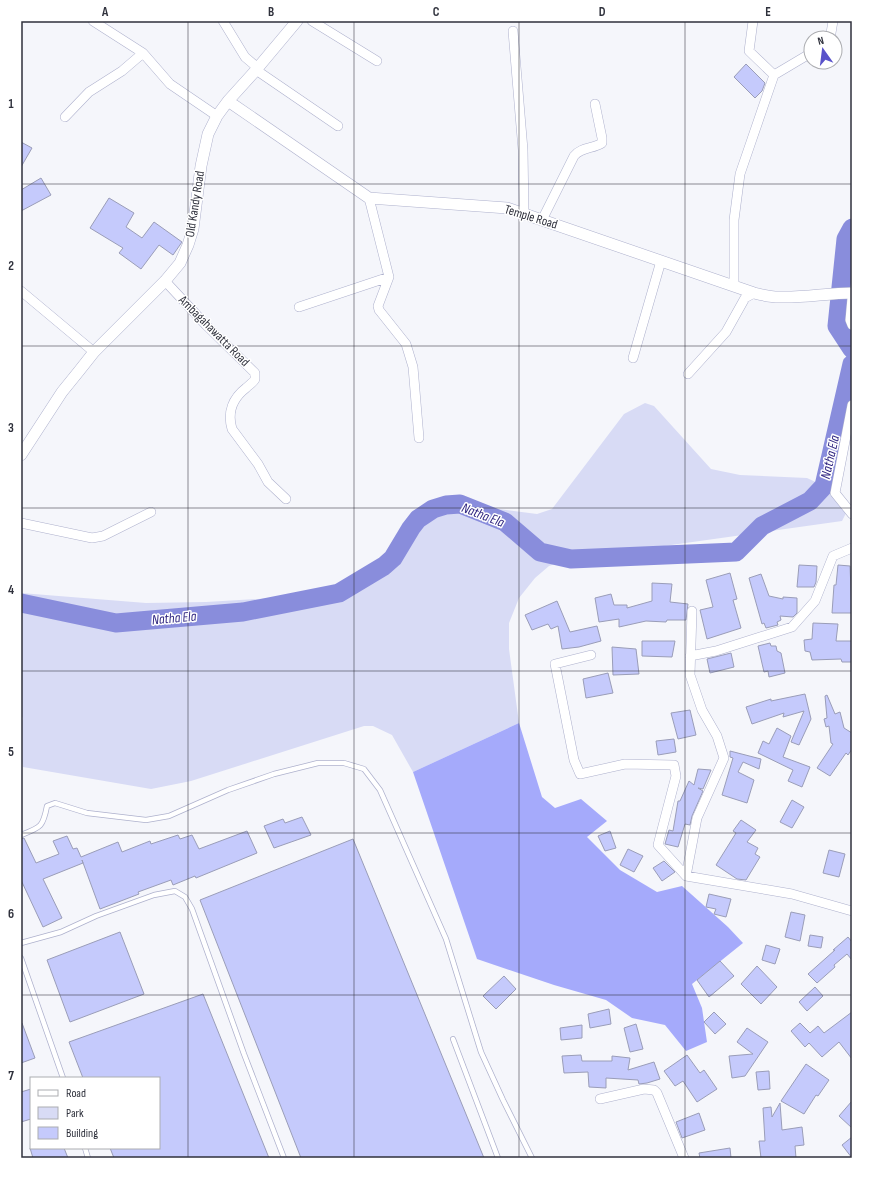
<svg xmlns="http://www.w3.org/2000/svg" width="873" height="1179" font-family="'Sofia Sans Condensed',sans-serif">
	<rect width="100%" height="100%" fill="#f5f6fb"/>
	<!-- green -->
	<path fill="#d8dbf5" d="M645,403L654,406L711,469L740,475L807,478L824,486L846,505L847,511L842,521L571,559L549,566L535,578L519,598L509,623V649L519,723L413,772L392,735L373,726H364L191,781L151,789L23,767C20,752 18,733 23,718L21,716V593L146,603L206,602L273,598L322,590L350,583L384,566L393,558L411,528L418,519L433,509L446,505L460,504L537,514L552,509L624,414Z"/>
	<!-- forest -->
	<path fill="#a5aafb" d="M519,723L542,797L555,808L581,799L607,821L587,837L620,870L657,892L682,886L728,927L743,943L692,984L702,1008L707,1042L686,1051L665,1025L632,1018L606,1000L554,985L477,959L413,772Z"/>
	<g fill="none" stroke-linecap="round" stroke-linejoin="round">
		<!-- river -->
		<path stroke="#898ddc" stroke-width="19" d="M852,228L846,239L837,326L852,349
			M21,603L116,623L243,612L339,593L384,566L393,558L411,528L418,519L433,509L446,505L460,504L505,522L540,552L571,559L736,552L762,526L810,501L824,486L852,364"/>
	</g>
	<!-- building -->
	<path fill="#c5cafc" stroke="#9a9db8" d="M746,64L765,83L762,91L755,98L734,77Z
		M21,142L32,148L21,167Z
		M41,178L51,195L21,211V190Z
		M109,198L134,213L126,227L142,238L154,222L182,242L173,255L159,245L141,269L119,253L123,248L90,228Z
		M799,565L817,566L816,582L814,587H797Z
		M838,565L850,566L852,613H832L834,585H836Z
		M730,573L737,599L733,600L741,628L707,639L700,610L713,607L706,580Z
		M761,574L769,596L783,599V597L797,598V613L793,617L780,616L781,620L777,622L778,625L766,628L764,623L762,624L749,578Z
		M652,583L672,584L670,602L688,604L686,620H667L666,622L646,621L619,627V619L599,622L595,598L611,594L614,605H627V608L652,601Z
		M557,601L570,632L597,626L601,641L579,647L562,649L558,626L551,629L548,624L532,630L525,615Z
		M813,623L838,624L836,641H852V662H842L841,659L812,660L810,652L805,651L804,640L812,639Z
		M642,641H675L672,657L642,656Z
		M770,643L771,646H776L777,651L781,653L785,673L769,677L768,671L764,672L758,646Z
		M612,647L636,649L639,674L613,675Z
		M731,653L734,667L710,673L707,659Z
		M608,673L613,693L586,698L583,679Z
		M805,694L811,719L799,745L791,742L804,711L783,717L784,713L752,724L746,707L771,699V701Z
		M827,695L835,714L840,712L844,728L852,733V749L848,755L846,753L830,776L817,768L833,744L831,743L829,726L826,727L824,719L827,718L825,696Z
		M690,710L696,735L678,739L671,713Z
		M777,728L791,736L783,757L810,767L802,787L788,781L793,770L758,753L763,741L769,744Z
		M674,739L676,752L658,755L656,741Z
		M730,751L761,759L759,769L743,762L738,772L754,780L747,803L722,795L733,758L730,757Z
		M698,769L711,770L703,789L698,788L703,791L692,816L690,825L685,824L678,847L665,844L669,830L673,831L678,801H680L689,781L694,785Z
		M792,800L804,807L792,828L780,822Z
		M302,817L311,835L274,848L264,826L283,819L285,823Z
		M741,820L756,830L747,842L758,848L755,854L760,857L746,880L737,879L716,865L736,833L733,831Z
		M247,831L257,853L196,878L195,876L173,885L171,880L138,892L139,894L100,909L82,860L83,863L43,879L62,918L43,927L21,880V839L24,838L36,863L59,854L53,841L67,836L73,849L77,848L81,857L118,842L122,852L150,841L151,844L178,835L180,839L192,835L199,849Z
		M610,831L616,848L605,851L598,836Z
		M353,839L484,1158H301L200,900Z
		M628,849L643,856L634,872L620,865Z
		M829,850L845,854L839,877L823,873Z
		M664,861L675,872L662,881L653,868Z
		M709,894L731,899L726,917L714,914L716,909L706,907Z
		M791,912L805,915L800,941L785,937Z
		M120,932L144,994L70,1022L47,960Z
		M810,935L823,937L821,948L808,946Z
		M848,937L852,942V960L847,954L834,965L835,967L817,983L808,974L835,950H833Z
		M766,945L780,949L775,964L762,960Z
		M720,961L734,976L709,997L697,980Z
		M757,966L777,987L761,1004L741,984Z
		M504,976L516,989L496,1009L483,996Z
		M815,987L823,996L807,1011L799,1002Z
		M203,994L269,1158H114L110,1148H159V1078H83L69,1042Z
		M609,1009L611,1024L590,1028L588,1014Z
		M714,1012L726,1024L715,1034L704,1022Z
		M852,1012V1059L839,1042L822,1057L809,1043L805,1047L791,1031L800,1023L810,1033L818,1026L824,1033Z
		M22,1023L35,1058L21,1063V1024Z
		M636,1024L643,1049L630,1052L624,1028Z
		M582,1025V1038L561,1040L560,1028Z
		M747,1028L768,1042L745,1076L732,1078L729,1056L753,1054L737,1042Z
		M581,1055L582,1061H612V1056L630,1058L628,1070L654,1062L660,1079L647,1083L639,1084L638,1080L606,1078V1088L589,1087L588,1072L564,1073L562,1056Z
		M687,1055L700,1073L704,1070L717,1089L697,1102L683,1081L675,1086L664,1071Z
		M806,1064L829,1080L818,1096L816,1095L804,1114L781,1101Z
		M769,1071L770,1089L758,1090L756,1072Z
		M31,1089V1119L21,1122V1092Z
		M852,1101V1128L839,1116Z
		M780,1103L782,1130L802,1127L804,1145L795,1146L796,1158H761L759,1141H765L763,1108L771,1107L772,1117Z
		M699,1113L705,1130L682,1138L676,1122Z
		M852,1137V1158L842,1145Z
		M30,1148H64L68,1158H33Z
		M730,1148L731,1158H700L699,1153Z"/>
	<g fill="none" stroke-linecap="round" stroke-linejoin="round">
		<defs>
			<path id="service" d="M21,835C41,827 43,827 47,806L55,803L87,813L146,820L169,816L228,790L274,774L318,763H344L364,769L380,790L446,939L481,1052L503,1100L532,1158
				M21,943L61,932L96,916L154,895L175,891L185,897L192,909L244,1054L284,1158
				M21,958L63,1078
				M453,1039L498,1158
				M85,1148L88,1158"/>
			<path id="minor" d="M93,21L143,53L170,84L217,116
				M223,21L245,57L258,68
				M312,21L377,61
				M753,21L749,51L774,75
				M513,31L523,150L524,214
				M828,38L831,33L833,21
				M256,70L338,126
				M65,117L89,92L122,71L143,53
				M369,198L389,277L378,306L379,310L406,344L413,367L419,438
				M542,220L574,156C581,147 593,149 602,143V138L595,104
				M165,281L206,325L255,373C255,374 255,378 255,379C254,382 249,385 246,388C233,398 227,412 232,429L258,464L268,482L286,499
				M734,286V220L740,174L774,75L811,53
				M21,291L94,352
				M852,298L850,320L852,325
				M299,307L389,277
				M633,358L661,261
				M688,374L726,332L745,298L754,293
				M852,405L835,493L852,514
				M21,523L92,538L103,536L151,512
				M591,655L555,664L574,760L580,774L625,764L674,765L676,776L658,845L686,876L792,894L852,911
				M690,656L716,651L792,627L815,601L833,556L852,548
				M686,876L697,818L724,758L717,736L702,710L690,675L692,611
				M600,1099L644,1089L654,1090L657,1093L684,1158"/>
			<path id="tertiary" d="M228,101L369,198L507,208L754,293C762,295 771,297 779,297C804,298 828,293 852,293
				M21,455L62,392L79,371L94,352L165,281L180,263L188,245L193,229L201,166L208,134L217,116L228,101L256,70L297,21"/>
		</defs>
		<!-- service casing -->
		<use href="#service" stroke="#aeb1cd" stroke-width="6"/>
		<!-- minor casing -->
		<use href="#minor" stroke="#aeb1cd" stroke-width="10"/>
		<!-- tertiary casing -->
		<use href="#tertiary" stroke="#aeb1cd" stroke-width="12"/>
		<!-- service -->
		<use href="#service" stroke="#fff" stroke-width="4.5"/>
		<!-- minor -->
		<use href="#minor" stroke="#fff" stroke-width="9"/>
		<!-- tertiary -->
		<use href="#tertiary" stroke="#fff" stroke-width="11"/>
	</g>
	<!-- grid -->
	<path fill="none" stroke="#2f313c" stroke-width="1" stroke-opacity="0.55" d="M188,21V1158M354,21V1158M519,21V1158M685,21V1158M21,184H852M21,346H852M21,508H852M21,671H852M21,833H852M21,995H852"/>
	<g text-anchor="middle" dominant-baseline="central" stroke-width="3" stroke-linejoin="round" paint-order="stroke">
		<!-- street labels -->
		<g font-size="13" fill="#2f313c" stroke="#fff">
			<text transform="translate(195 204) rotate(-81)">Old Kandy Road</text>
			<text transform="translate(531 217) rotate(17)">Temple Road</text>
			<text transform="translate(214 331) rotate(45)">Ambagahawatta Road</text>
		</g>
		<!-- water labels -->
		<g font-size="14" font-style="italic" fill="#302681" stroke="#fff">
			<text transform="translate(830 457) rotate(-77)">Natha Ela</text>
			<text transform="translate(483 515) rotate(21)">Natha Ela</text>
			<text transform="translate(174 618) rotate(-5)">Natha Ela</text>
		</g>
	</g>
	<!-- border -->
	<rect width="873" height="1179" fill="none" stroke="#ffffff" stroke-width="44"/>
	<!-- legend -->
	<rect x="30" y="1077" width="130" height="72" fill="#ffffff" stroke="#acadb1"/>
	<rect x="38" y="1090" width="20" height="6" fill="#ffffff" stroke="#acadb1"/>
	<text x="66" y="1097" font-size="12" fill="#2f313c">Road</text>
	<rect x="38" y="1107" width="20" height="12" fill="#d8dbf5" stroke="#acadb1"/>
	<text x="66" y="1117" font-size="12" fill="#2f313c">Park</text>
	<rect x="38" y="1127" width="20" height="12" fill="#c5cafc" stroke="#acadb1"/>
	<text x="66" y="1137" font-size="12" fill="#2f313c">Building</text>
	<!-- north arrow -->
	<g transform="translate(823 50) rotate(346)"><circle r="19" fill="#ffffff" stroke="#acadb1"/>
	<path d="M0-3L7 15L0 10L-7 15Z" fill="#5952ca"/>
	<text y="-6" font-size="11" font-weight="bold" text-anchor="middle" fill="#2f313c">N</text>
	</g>
	<rect x="22" y="22" width="829" height="1135" fill="none" stroke="#2f313c" stroke-width="1.5"/>
	<g font-size="13" text-anchor="middle" font-weight="bold" fill="#2f313c">
		<text x="105" y="16">A</text>
		<text x="271" y="16">B</text>
		<text x="436" y="16">C</text>
		<text x="602" y="16">D</text>
		<text x="768" y="16">E</text>
		<text x="11" y="108">1</text>
		<text x="11" y="270">2</text>
		<text x="11" y="432">3</text>
		<text x="11" y="594">4</text>
		<text x="11" y="756">5</text>
		<text x="11" y="918">6</text>
		<text x="11" y="1080">7</text>
	</g>
</svg>
